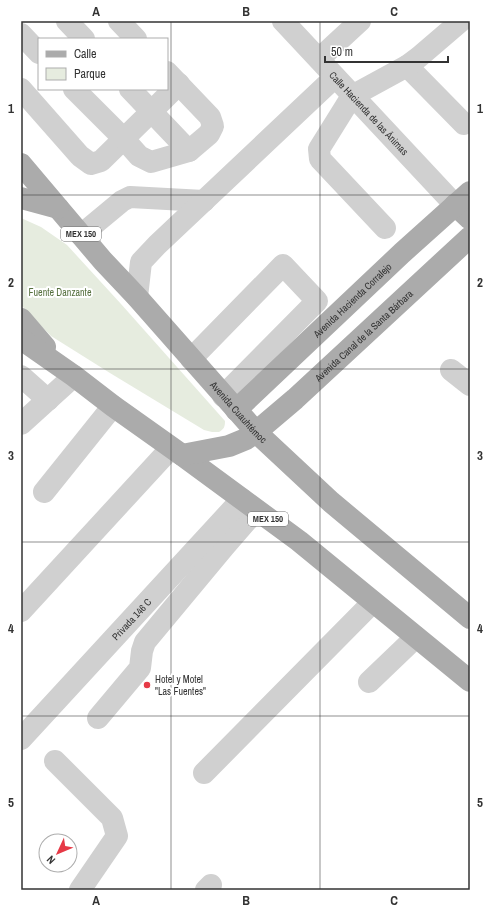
<svg xmlns="http://www.w3.org/2000/svg" width="491" height="911" font-family="'Archivo Narrow',sans-serif">
	<rect width="100%" height="100%" fill="#fff"/>
	<!-- green -->
	<path fill="#e6ecdf" d="M21,218L41,227L67,245L121,304L225,421C225,427 224,429 219,432H212L204,430L110,373L51,336L23,307L21,305Z"/>
	<g fill="none" stroke-linecap="round" stroke-linejoin="round">
		<!-- minor -->
		<g stroke="#d0d0d0" stroke-width="22">
			<path d="M67,21L84,39"/>
			<path d="M119,21L136,39"/>
			<path id="s1" d="M283,21L455,205"/>
			<path d="M21,34L39,53"/>
			<path d="M319,59L334,45L360,21"/>
			<path d="M407,66L464,124"/>
			<path d="M21,89L80,156L91,164L101,161L151,112L179,84"/>
			<path d="M74,89L124,139L139,156L151,162L189,151L209,134L213,126L210,117L167,72"/>
			<path d="M130,89L189,151"/>
			<path d="M385,228L320,159L319,149L352,96L407,66L419,57L461,21"/>
			<path d="M81,235L122,201L130,197L204,201"/>
			<path d="M137,297L141,262L157,245L335,77"/>
			<path d="M191,359L283,265L317,301L223,396"/>
			<path d="M451,370L470,385"/>
			<path d="M21,376L48,400"/>
			<path d="M21,424L74,376"/>
			<path d="M44,492L113,406"/>
			<path d="M21,611L171,448"/>
			<path d="M369,682L416,637"/>
			<path d="M98,718L140,668L142,651L145,642L224,547L256,510"/>
			<path id="s2" d="M21,739L242,499"/>
			<path d="M55,761L112,818L117,836L80,890"/>
			<path d="M204,773L373,602"/>
			<path d="M206,890L211,885"/>
		</g>
		<!-- major -->
		<g stroke="#ababab" stroke-width="22">
			<path id="s3" d="M21,164L103,261L137,297L256,432L331,502L470,618"/>
			<path d="M21,198L58,208"/>
			<path d="M455,205L470,219"/>
			<path d="M21,319L45,347"/>
			<path d="M21,339L74,376L113,406L182,455L299,541L470,681"/>
			<path id="s4" d="M236,410L402,253L470,192"/>
			<path id="s5" d="M182,455L229,446L246,439L256,432L295,399L470,237"/>
		</g>
	</g>
	<!-- grid -->
	<path fill="none" stroke="#333" stroke-width="1" stroke-opacity="0.55" d="M171,21V890M320,21V890M21,195H470M21,369H470M21,542H470M21,716H470"/>
	<!-- markers -->
	<circle fill="#e63946" stroke="#fff" stroke-width="1.5" cx="147" cy="685" r="4"/>
	<g text-anchor="middle" dominant-baseline="central" stroke-width="4" stroke-linejoin="round" paint-order="stroke">
		<!-- shield labels -->
		<g fill="#fff" stroke="#707070" stroke-width="1">
			<rect x="61" y="227" width="40" height="14" rx="3"/>
			<rect x="248" y="512" width="40" height="14" rx="3"/>
		</g>
		<g font-size="9" font-weight="bold" fill="#333">
			<text x="81" y="234">MEX 150</text>
			<text x="268" y="519">MEX 150</text>
		</g>
		<!-- street labels -->
		<g font-size="10" fill="#333" stroke="#fff">
			<text stroke="none"><textPath href="#s1" startOffset="126">Calle Hacienda de las Ánimas</textPath></text>
			<text stroke="none"><textPath href="#s4" startOffset="160">Avenida Hacienda Corralejo</textPath></text>
			<text stroke="none"><textPath href="#s5" startOffset="223">Avenida Canal de la Santa Bárbara</textPath></text>
			<text stroke="none"><textPath href="#s3" startOffset="330">Avenida Cuauhtémoc</textPath></text>
			<text stroke="none"><textPath href="#s2" startOffset="163">Privada 146 C</textPath></text>
		</g>
		<!-- park labels -->
		<g font-size="10" fill="#56703f" stroke="#fff">
			<text x="60" y="292">Fuente Danzante</text>
		</g>
		<!-- poi labels -->
		<g font-size="10" fill="#333" stroke="#fff" text-anchor="start">
			<text x="155" y="679">Hotel y Motel<tspan x="155" dy="12">"Las Fuentes"</tspan></text>
		</g>
	</g>
	<!-- border -->
	<rect width="491" height="911" fill="none" stroke="#ffffff" stroke-width="44"/>
	<!-- legend -->
	<rect x="38" y="38" width="130" height="52" fill="#ffffff" stroke="#adadad"/>
	<rect x="46" y="51" width="20" height="6" fill="#ababab" stroke="#adadad"/>
	<text x="74" y="58" font-size="12" fill="#333333">Calle</text>
	<rect x="46" y="68" width="20" height="12" fill="#e6ecdf" stroke="#adadad"/>
	<text x="74" y="78" font-size="12" fill="#333333">Parque</text>
	<!-- north arrow -->
	<g transform="translate(58 853) rotate(226)"><circle r="19" fill="#ffffff" stroke="#adadad"/>
	<path d="M0-3L7 15L0 10L-7 15Z" fill="#e63946"/>
	<text y="-6" font-size="11" font-weight="bold" text-anchor="middle" fill="#333333">N</text>
	</g>
	<!-- scale -->
	<path d="M325 56v6h123v-6" fill="none" stroke="#333333" stroke-width="2"/>
	<text x="331" y="56" font-size="12" fill="#333333" stroke="#ffffff" stroke-width="3" paint-order="stroke">50 m</text>
	<rect x="22" y="22" width="447" height="867" fill="none" stroke="#333" stroke-width="1.5"/>
	<g font-size="13" text-anchor="middle" font-weight="bold" fill="#333">
		<text x="96" y="16">A</text>
		<text x="246" y="16">B</text>
		<text x="394" y="16">C</text>
		<text x="11" y="113">1</text>
		<text x="480" y="113">1</text>
		<text x="11" y="287">2</text>
		<text x="480" y="287">2</text>
		<text x="11" y="460">3</text>
		<text x="480" y="460">3</text>
		<text x="11" y="633">4</text>
		<text x="480" y="633">4</text>
		<text x="11" y="807">5</text>
		<text x="480" y="807">5</text>
		<text x="96" y="905">A</text>
		<text x="246" y="905">B</text>
		<text x="394" y="905">C</text>
	</g>
</svg>
